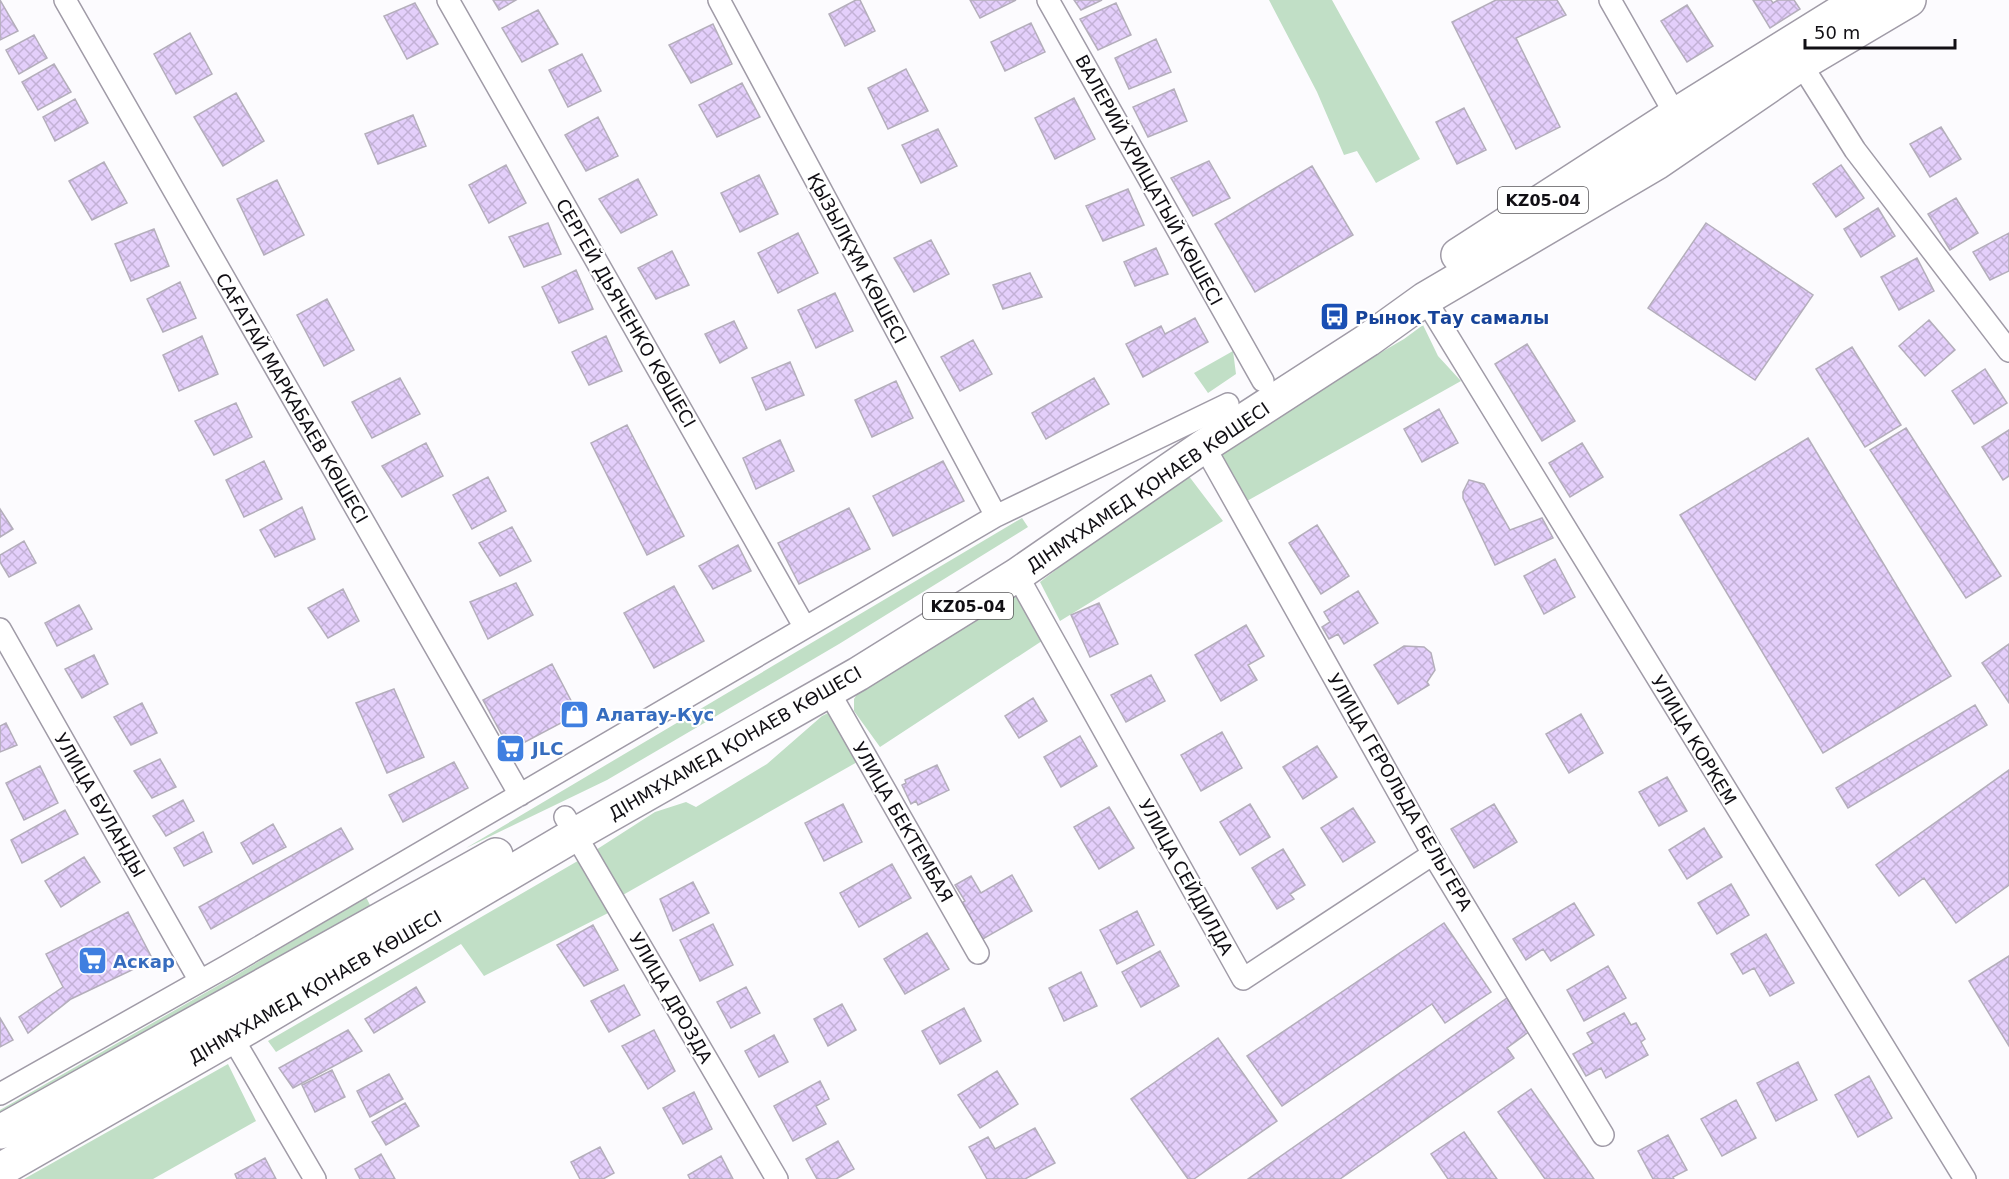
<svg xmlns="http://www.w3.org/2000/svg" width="2009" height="1179" font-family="'DejaVu Sans',sans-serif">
	<defs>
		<pattern id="building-cross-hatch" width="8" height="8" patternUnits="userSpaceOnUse" patternTransform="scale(1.5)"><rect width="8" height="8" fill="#e4cffb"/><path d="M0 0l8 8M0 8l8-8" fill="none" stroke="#c3b1d6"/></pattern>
	</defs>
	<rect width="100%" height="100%" fill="#fcfbfe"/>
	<!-- green -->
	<path fill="#c1dfc6" d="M1269,0H1332L1420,159L1376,183L1357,151L1344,155L1317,92Z
		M1423,325L1438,356L1461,381L1238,506L1208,453L1404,339Z
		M1233,351L1236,374L1208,393L1194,373Z
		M1185,471L1223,521L1060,621L1040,582Z
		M1022,518L1028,527L839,644L607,780L466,848Z
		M1024,588L1051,635L880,747L854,711V699L864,683Z
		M838,708L866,757L614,900L618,908L484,976L461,944L276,1052L268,1041L588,855L655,812L686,802L696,807L767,764L822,716Z
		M366,897L373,911L0,1122V1110L233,977Z
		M228,1064L256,1121L153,1179H24Z"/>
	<!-- building -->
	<path fill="url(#building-cross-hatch)" stroke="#b4aebb" stroke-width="1.5" d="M0,0L18,31L0,40Z
		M493,0H516L499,10Z
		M856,0H860L875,31L845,46L829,14Z
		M970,0H1016L980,18Z
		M1074,0H1102L1081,10Z
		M1496,0H1557L1566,15L1516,38L1560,127L1516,149L1452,22Z
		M1753,0H1771L1773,3L1778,0H1794L1800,9L1770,28Z
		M415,3L438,44L407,59L384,16Z
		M1116,3L1131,35L1098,50L1080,19Z
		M1687,5L1713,46L1687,62L1661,21Z
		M538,10L558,44L522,62L502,28Z
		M1031,23L1045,52L1005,71L991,42Z
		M713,24L732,64L691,83L669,45Z
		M190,33L212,74L176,94L154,54Z
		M34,35L47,58L19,74L6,50Z
		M1156,39L1171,72L1129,89L1115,58Z
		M582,54L601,91L568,107L549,70Z
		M54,64L71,92L38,110L22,82Z
		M906,69L928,111L888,129L868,88Z
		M742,83L760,117L717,137L699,105Z
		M1174,89L1187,121L1148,137L1133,107Z
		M236,93L264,141L223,166L194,117Z
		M1074,98L1095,139L1055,159L1035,118Z
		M75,99L88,123L55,141L43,117Z
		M1464,108L1486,150L1457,164L1436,122Z
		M413,115L426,146L378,164L365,134Z
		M598,117L618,156L586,171L565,135Z
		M1941,127L1961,159L1930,177L1910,144Z
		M938,129L957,166L921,183L902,145Z
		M1209,161L1230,198L1193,216L1171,178Z
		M104,162L127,203L92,220L69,181Z
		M506,165L526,203L489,223L469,185Z
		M1841,165L1864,198L1836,217L1813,184Z
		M1312,166L1353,235L1255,292L1215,224Z
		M759,175L778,214L740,232L721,193Z
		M638,179L657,215L621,233L599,199Z
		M277,180L304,235L264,255L237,199Z
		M1128,189L1144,225L1103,241L1086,206Z
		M1956,198L1978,233L1950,250L1928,214Z
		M1878,208L1895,236L1861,257L1844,229Z
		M548,223L561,254L524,267L509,237Z
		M1706,223L1813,295L1755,380L1648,308Z
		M154,229L169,266L131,281L115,244Z
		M798,233L818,273L778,293L758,253Z
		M2009,233V271L1990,280L1973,252Z
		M931,240L949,274L914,292L894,258Z
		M1156,248L1168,274L1135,286L1124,262Z
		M672,251L689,285L656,299L638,268Z
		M1917,258L1934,291L1899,310L1881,277Z
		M576,270L593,309L559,323L542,287Z
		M1030,273L1042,297L1003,309L993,285Z
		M180,282L196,318L163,332L147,299Z
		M835,293L853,331L816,348L798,310Z
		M327,299L354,350L324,366L297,315Z
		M1195,318L1208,342L1143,377L1126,344L1161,326L1165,334Z
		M1929,320L1955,350L1925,376L1899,346Z
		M734,321L747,348L720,363L705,334Z
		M202,336L218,374L179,391L163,355Z
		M606,336L622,371L589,385L572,352Z
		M973,340L992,374L960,391L941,357Z
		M1527,344L1575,421L1542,441L1495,364Z
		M1852,347L1901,425L1865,447L1816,369Z
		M790,362L804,395L766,410L752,378Z
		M1985,369L2007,403L1974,424L1952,391Z
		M400,378L420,414L372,438L352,402Z
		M1094,378L1109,404L1046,439L1032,413Z
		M896,381L913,418L872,437L855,400Z
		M236,403L252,437L214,455L195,421Z
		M1439,409L1458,443L1422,462L1404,429Z
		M627,425L684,536L647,555L591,443Z
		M1906,428L2001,576L1966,598L1870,450Z
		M2009,430V476L2003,480L1982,447Z
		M1808,438L1951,676L1823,753L1680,515Z
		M780,440L794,471L756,489L743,458Z
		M426,443L443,476L402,497L382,466Z
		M1582,443L1603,477L1570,497L1549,463Z
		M264,461L282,499L244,517L226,480Z
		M943,461L964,501L893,536L873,496Z
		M488,477L506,511L472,529L453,495Z
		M1469,480L1484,484L1510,530L1542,518L1553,538L1495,565L1463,498V492Z
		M302,507L315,539L275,557L260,530Z
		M849,508L870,549L799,584L778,543Z
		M0,509L13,529L0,537Z
		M1317,525L1349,576L1321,594L1289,543Z
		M512,527L531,561L500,576L479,543Z
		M24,541L36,563L9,577L0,562V555Z
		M738,545L751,571L713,589L699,566Z
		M1555,559L1575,597L1544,614L1524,576Z
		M516,583L533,615L488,639L470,602Z
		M674,586L704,641L654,668L624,613Z
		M343,589L359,621L328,638L308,608Z
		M1358,591L1378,623L1344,644L1338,634L1329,639L1322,627L1330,622L1324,612Z
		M1099,603L1118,644L1090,657L1071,615Z
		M79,605L92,629L57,646L45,623Z
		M1246,625L1264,656L1248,665L1257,680L1221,701L1195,655Z
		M2009,644V703L1982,663Z
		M1404,646L1424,647L1431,653L1435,670L1427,682L1429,685L1398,704L1374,665Z
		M94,655L108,684L82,698L65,669Z
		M552,664L578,714L510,750L483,700Z
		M1151,675L1165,701L1126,722L1111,695Z
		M394,689L424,757L387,773L356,703Z
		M1033,698L1047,721L1019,738L1005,716Z
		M142,703L157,733L131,745L114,717Z
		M1975,705L1987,725L1848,808L1836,788Z
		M1581,714L1603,753L1569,773L1546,734Z
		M6,723L17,745L0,752V726Z
		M1222,732L1242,768L1201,791L1181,755Z
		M1080,736L1097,766L1061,787L1044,757Z
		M1317,746L1337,777L1303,799L1283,767Z
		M160,759L176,787L152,798L134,771Z
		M454,762L468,788L403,822L389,795Z
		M937,765L949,790L918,805L916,801L911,804L902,785L906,783L905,780Z
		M40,766L58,803L24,820L6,783Z
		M2009,770V885L1956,923L1924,878L1899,896L1876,865Z
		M1667,777L1687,811L1659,826L1639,792Z
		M183,800L194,821L166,836L153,816Z
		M843,804L862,842L824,861L805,823Z
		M1250,804L1270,837L1240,855L1220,822Z
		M1494,804L1517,842L1474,868L1451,829Z
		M1109,807L1134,848L1099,869L1074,827Z
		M1353,808L1375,842L1343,862L1321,828Z
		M65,810L78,834L22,863L11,840Z
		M273,824L286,847L253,864L241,843Z
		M341,828L353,849L211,929L199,907Z
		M1704,828L1722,857L1687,879L1669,850Z
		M203,832L212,852L184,866L174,848Z
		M1283,849L1305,885L1290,894L1294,899L1277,909L1252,868Z
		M84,857L100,882L61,907L45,881Z
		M892,864L911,898L859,927L840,893Z
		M1012,875L1032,911L981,940L960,904L965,901L955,885L971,876L981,893Z
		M693,882L709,913L673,931L660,899Z
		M1731,884L1749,915L1717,934L1698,903Z
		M1574,903L1594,935L1551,961L1543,949L1526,960L1513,939Z
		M1137,911L1154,945L1117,964L1100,930Z
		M128,912L153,960L71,999L28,1033L19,1017L63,987L46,954Z
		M1444,923L1491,992L1445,1023L1432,1004L1282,1106L1247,1056Z
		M713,924L733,965L700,981L680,940Z
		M593,925L618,970L584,986L557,945Z
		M927,933L949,969L905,994L884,959Z
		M1766,934L1794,983L1770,996L1754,968L1743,974L1731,954Z
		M1160,951L1179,986L1141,1007L1122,972Z
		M2009,956V1046L1969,981Z
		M1608,966L1626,998L1584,1021L1567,990Z
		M1081,972L1097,1006L1064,1021L1049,988Z
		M624,985L640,1015L609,1032L591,1001Z
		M416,987L425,1002L374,1033L365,1019Z
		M746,987L760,1013L731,1028L717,1002Z
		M1507,998L1530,1031L1507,1048L1514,1058L1340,1179H1248Z
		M842,1004L856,1030L828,1046L814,1019Z
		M964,1008L981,1041L940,1064L922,1031Z
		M1624,1013L1631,1025L1636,1023L1645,1039L1641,1042L1648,1055L1606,1078L1601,1068L1586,1076L1573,1054L1593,1043L1587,1033Z
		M0,1018L13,1040L0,1047Z
		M348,1030L362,1051L293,1088L279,1068Z
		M654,1030L675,1071L648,1089L622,1046Z
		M774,1035L788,1062L759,1077L745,1051Z
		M1218,1038L1277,1121L1194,1179H1188L1131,1099Z
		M1798,1062L1817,1100L1776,1121L1757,1083Z
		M332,1070L345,1097L315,1112L302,1085Z
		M997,1071L1018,1104L980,1128L958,1095Z
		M389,1074L403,1099L370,1117L357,1091Z
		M1869,1076L1892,1118L1858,1137L1835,1095Z
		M820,1081L829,1099L816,1106L826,1124L793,1141L774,1106Z
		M1531,1089L1594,1179H1545L1498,1112Z
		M694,1092L712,1129L683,1144L663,1108Z
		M1736,1100L1756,1138L1722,1156L1701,1119Z
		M405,1103L419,1126L386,1145L372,1122Z
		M1035,1128L1055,1163L1025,1179H987L969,1147L988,1137L995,1149Z
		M1464,1132L1497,1179H1448L1431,1154Z
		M1668,1135L1687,1170L1673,1177L1674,1179H1653L1638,1151Z
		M838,1141L854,1169L836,1179H817L806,1159Z
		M600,1147L614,1173L603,1179H580L571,1162Z
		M381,1154L395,1179H360L355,1169Z
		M721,1156L733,1179H690L688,1175Z
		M265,1158L276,1179H237L235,1174Z"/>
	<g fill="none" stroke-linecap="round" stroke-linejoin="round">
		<defs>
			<path id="minor" d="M65,0L520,795
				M448,0L804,626
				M719,0L996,516
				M1048,0L1263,381
				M1610,0L1675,114
				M1801,64L1855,150L2009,351
				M1425,299L1965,1179
				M1204,446L1433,854L1603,1135
				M1017,575L1243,979L1433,854
				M0,629L200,981
				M829,692L978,953
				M565,817L777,1179
				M232,1037L315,1179
				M0,1094L227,966L996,516L1228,404"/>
			<path id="primary" d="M1458,255L1667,120L1860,0
				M0,1132L496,855
				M0,1170L232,1037L576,834L858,674L1017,575L1204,446L1368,340L1425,299L1658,162L1801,64L1909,0"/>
		</defs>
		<!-- minor casing -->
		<use href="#minor" stroke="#a09ba7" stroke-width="24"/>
		<!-- primary casing -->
		<use href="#primary" stroke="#a09ba7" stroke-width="36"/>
		<!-- minor -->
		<use href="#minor" stroke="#fff" stroke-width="21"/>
		<!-- primary -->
		<use href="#primary" stroke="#fff" stroke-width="33"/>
	</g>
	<!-- icons -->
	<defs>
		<symbol id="bus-square" viewBox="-11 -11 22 22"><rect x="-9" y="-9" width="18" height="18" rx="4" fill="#1a4fb4" stroke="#fff"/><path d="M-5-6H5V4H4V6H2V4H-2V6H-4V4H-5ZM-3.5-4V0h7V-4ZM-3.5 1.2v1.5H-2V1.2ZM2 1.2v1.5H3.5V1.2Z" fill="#fff"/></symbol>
		<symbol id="shop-square" viewBox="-11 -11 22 22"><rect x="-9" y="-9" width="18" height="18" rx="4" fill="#3f7fe0" stroke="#fff"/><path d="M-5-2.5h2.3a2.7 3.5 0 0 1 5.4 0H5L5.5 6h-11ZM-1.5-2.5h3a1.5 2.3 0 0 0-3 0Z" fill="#fff"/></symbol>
		<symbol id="supermarket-square" viewBox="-11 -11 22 22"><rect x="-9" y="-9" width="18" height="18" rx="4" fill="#3f7fe0" stroke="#fff"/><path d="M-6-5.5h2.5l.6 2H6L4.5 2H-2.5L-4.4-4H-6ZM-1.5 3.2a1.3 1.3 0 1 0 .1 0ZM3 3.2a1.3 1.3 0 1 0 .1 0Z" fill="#fff"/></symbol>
	</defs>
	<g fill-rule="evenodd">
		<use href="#bus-square" x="1318" y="300" width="33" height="33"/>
		<use href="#shop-square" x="558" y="698" width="33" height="33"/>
		<use href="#supermarket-square" x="494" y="732" width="33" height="33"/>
		<use href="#supermarket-square" x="76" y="944" width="33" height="33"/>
	</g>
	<g text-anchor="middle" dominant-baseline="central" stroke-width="4.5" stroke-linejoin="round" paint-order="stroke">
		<!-- shield labels -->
		<g fill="#fff" stroke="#58575a" stroke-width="1.5">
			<rect x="1498" y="187" width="90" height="26" rx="4.5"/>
			<rect x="923" y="593" width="90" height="26" rx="4.5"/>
		</g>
		<g font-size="16" font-weight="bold" fill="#110f14">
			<text x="1543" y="200">KZ05-04</text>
			<text x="968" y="606">KZ05-04</text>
		</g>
		<!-- street labels -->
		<g font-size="18" fill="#110f14" stroke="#fff">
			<text transform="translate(1149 180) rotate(61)">ВАЛЕРИЙ ХРИЩАТЫЙ КӨШЕСІ</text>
			<text transform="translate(857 258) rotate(62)">ҚЫЗЫЛҚҰМ КӨШЕСІ</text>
			<text transform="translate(626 313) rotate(60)">СЕРГЕЙ ДЬЯЧЕНКО КӨШЕСІ</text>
			<text transform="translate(292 398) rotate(60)">САҒАТАЙ МАРКАБАЕВ КӨШЕСІ</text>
			<text transform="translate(1148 487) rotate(-34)">ДІНМҰХАМЕД ҚОНАЕВ КӨШЕСІ</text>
			<text transform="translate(1694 740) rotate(59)">УЛИЦА КОРКЕМ</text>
			<text transform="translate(735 743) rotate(-30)">ДІНМҰХАМЕД ҚОНАЕВ КӨШЕСІ</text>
			<text transform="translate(1400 792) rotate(60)">УЛИЦА ГЕРОЛЬДА БЕЛЬГЕРА</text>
			<text transform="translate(100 805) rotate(60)">УЛИЦА БУЛАНДЫ</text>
			<text transform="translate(903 822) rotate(60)">УЛИЦА БЕКТЕМБАЯ</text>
			<text transform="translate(1186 877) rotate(61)">УЛИЦА СЕЙДИЛДА</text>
			<text transform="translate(315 987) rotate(-30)">ДІНМҰХАМЕД ҚОНАЕВ КӨШЕСІ</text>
			<text transform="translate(671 998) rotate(60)">УЛИЦА ДРОЗДА</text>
		</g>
		<!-- transit labels -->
		<g font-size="18" font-weight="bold" fill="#164399" stroke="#fff" text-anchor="start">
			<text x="1355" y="317">Рынок Тау самалы</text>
		</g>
		<!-- shop labels -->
		<g font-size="18" font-weight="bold" fill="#366cbe" stroke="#fff" text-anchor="start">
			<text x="596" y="714">Алатау-Кус</text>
			<text x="532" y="748">JLC</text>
			<text x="113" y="961">Аскар</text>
		</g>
	</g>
	<!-- scale -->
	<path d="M1805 39v9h150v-9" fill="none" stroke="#110f14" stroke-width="3"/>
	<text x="1814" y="39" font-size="18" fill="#110f14" stroke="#ffffff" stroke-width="4.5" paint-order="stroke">50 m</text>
</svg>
